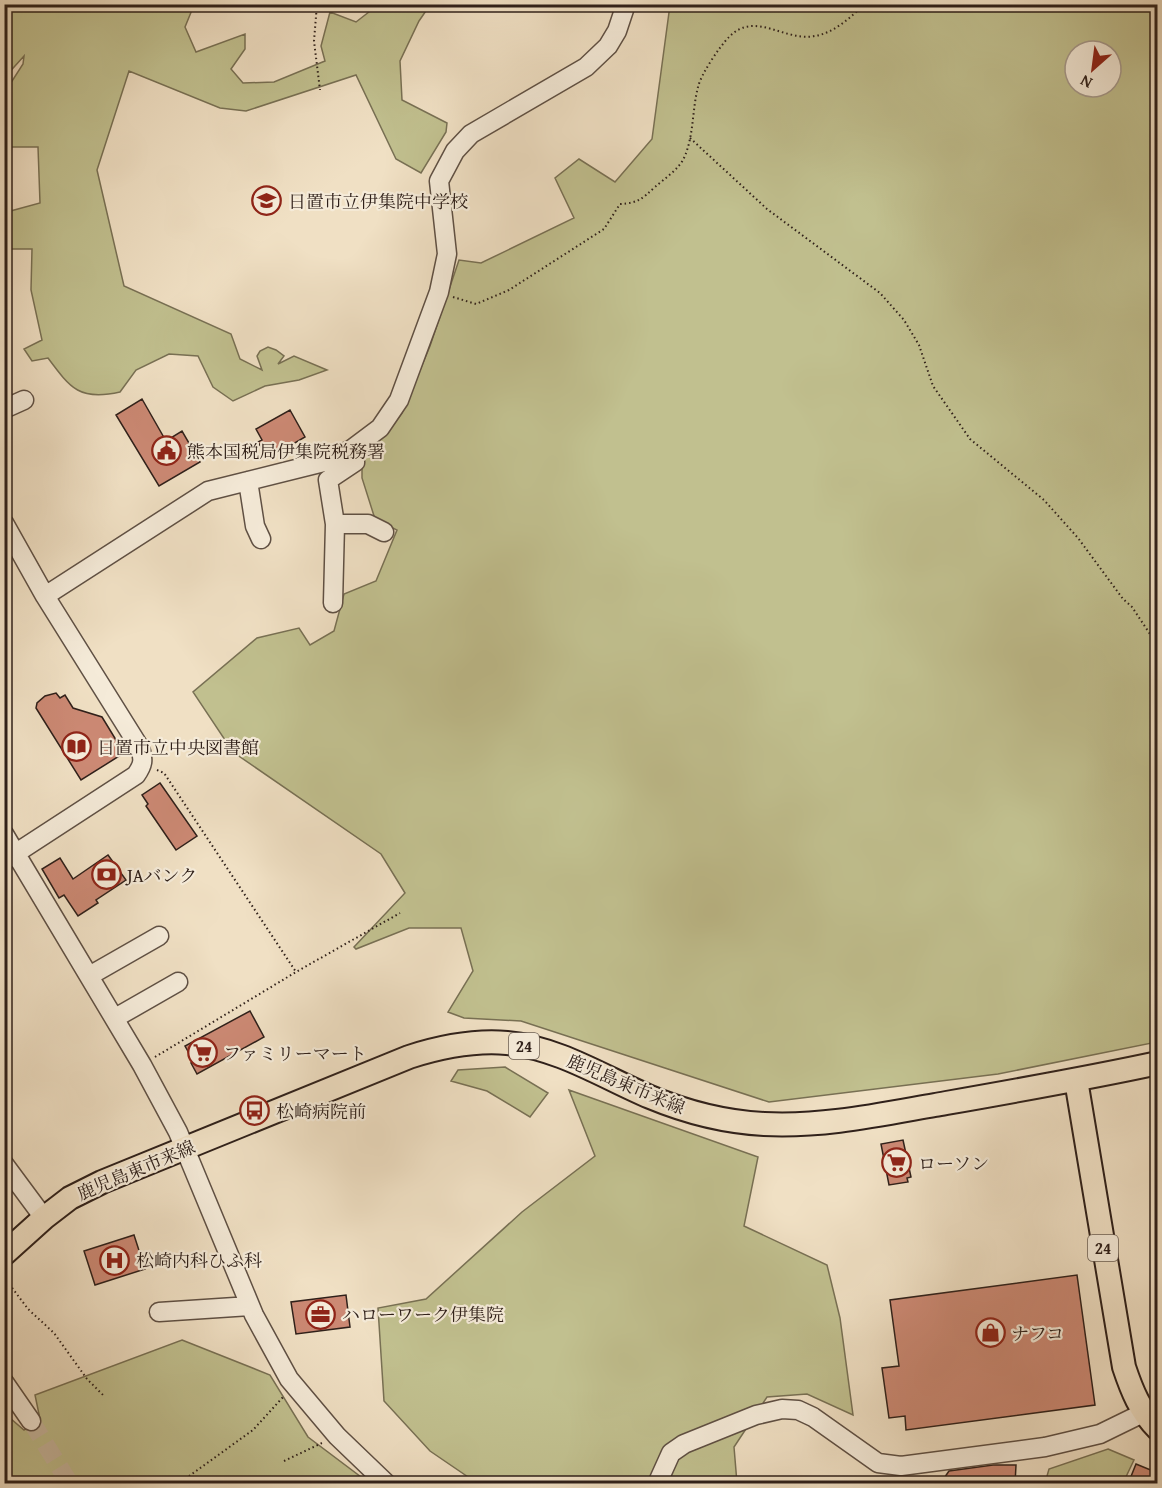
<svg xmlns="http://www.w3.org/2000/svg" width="1162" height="1488" font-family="'Gentium Book Plus','Noto Serif JP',serif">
	<rect width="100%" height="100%" fill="#f0e0c4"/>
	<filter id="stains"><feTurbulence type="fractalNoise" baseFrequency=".00333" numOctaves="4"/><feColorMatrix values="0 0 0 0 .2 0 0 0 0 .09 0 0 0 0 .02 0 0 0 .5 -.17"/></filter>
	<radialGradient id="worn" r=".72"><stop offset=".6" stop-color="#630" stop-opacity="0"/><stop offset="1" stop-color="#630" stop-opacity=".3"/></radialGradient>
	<!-- green -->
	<path fill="#c1c08f" stroke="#787054" stroke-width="1.5" fill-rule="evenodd" d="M4,5H194L185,27L196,52L245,34V49L231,69L243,83L274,82L325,61L321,46L330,12L356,22L378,5H430L419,21L400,61L402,100L447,123L446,132L421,173L396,159L356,75L246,111L220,108L129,71L97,170L124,286L231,334L240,359L262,370L257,356L260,351L268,347L276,350L284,356L278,364L294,356L327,370L299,380L265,386L233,401L213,387L198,356L169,354L136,370L120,392C80,401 71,389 48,358L32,361L24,349L42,340L31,290L32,249H5L4,216L7,212L40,203L38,147H5V92L23,64L24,56L5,77Z
		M670,5H1157V1042L998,1074L769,1102L521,1021L464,1018L448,1012L473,971L461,928H409L356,949L354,947L405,893L381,854L233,752L193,692L257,638L299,628L310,645L334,631L344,594L376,581L397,530L375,519L362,478V455L387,433L402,413L430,346L459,260L481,263L574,218L555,178L579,159L615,182L652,139ZM1075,51H1111V87H1075Z
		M505,1067L548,1093L530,1117L487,1091L451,1081L458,1070Z
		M569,1090L758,1157L744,1226L827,1265L840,1318L853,1415L807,1394L767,1397L734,1447L737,1483H477L430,1451L384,1401L378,1308L426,1299L522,1212L595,1156Z
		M182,1340L270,1375L308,1437L369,1483H5L4,1413L24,1430L40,1419L35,1395Z
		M1108,1449L1134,1460L1123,1483H1045L1049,1469Z"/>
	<!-- building -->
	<path fill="#cc8974" stroke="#2f201a" stroke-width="1.5" d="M142,399L166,441L182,431L200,462L159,486L116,415Z
		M290,410L305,437L271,457L269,452L265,454L258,442L262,440L256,429Z
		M56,693L60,698L65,695L73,708L102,717L124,753L81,780L36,708L37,703L45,696Z
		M160,783L197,836L176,850L146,806L148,804L142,795Z
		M108,855L126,880L96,900L98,903L78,916L64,895L59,898L42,869L60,858L73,879Z
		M250,1011L264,1037L197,1074L191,1063L194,1062L185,1046Z
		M903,1140L911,1177L907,1178L908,1182L889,1185L881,1144Z
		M134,1235L145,1269L95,1285L84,1251Z
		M1077,1275L1095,1405L906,1430L905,1416L889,1418L882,1368L899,1366L890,1300Z
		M346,1295L350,1327L296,1334L291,1302Z
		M1136,1464L1158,1473V1484H1140L1130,1479Z
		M993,1465H1016L1015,1484H940L949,1471Z"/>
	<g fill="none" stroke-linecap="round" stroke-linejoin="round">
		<!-- minor-tunnel -->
		<path stroke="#c9baa2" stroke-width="18" stroke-dasharray="18 9" stroke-linecap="butt" d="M31,1421L70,1484"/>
		<defs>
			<path id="minor" d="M4,409L24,400
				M248,481L255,526L261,539
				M4,523L45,596L140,748C144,760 143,765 136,775L4,861
				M335,524H368L384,532
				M45,596L208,491L324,462L352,449L380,428L399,400L439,292L447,254L439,181L455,151L471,134L586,67L608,46L617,31L626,4
				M333,603L335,524L328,480L355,462L352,449
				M4,834L142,1065L178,1132L254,1315L289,1379L337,1436L387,1484
				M89,976L159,936
				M115,1018L178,982
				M4,1164L44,1218
				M159,1312L250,1306
				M4,1382L31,1421
				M657,1484L671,1453L684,1444L756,1415L782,1409L798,1410L813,1417L878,1463L901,1466L1045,1447L1100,1434L1143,1413"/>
			<path id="major" d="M1076,1080L1124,1367C1132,1391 1140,1411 1158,1429
				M4,1254L44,1218L70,1198L102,1182L409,1057C440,1047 473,1040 507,1043C559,1048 603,1077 650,1097C686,1112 725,1122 764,1124C822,1127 878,1115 935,1105C1009,1092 1084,1079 1158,1063"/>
		</defs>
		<!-- minor casing -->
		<use href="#minor" stroke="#5f5044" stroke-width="21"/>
		<!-- major casing -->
		<use href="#major" stroke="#2f201a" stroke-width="26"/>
		<!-- path -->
		<path stroke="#2f201a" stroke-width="2" stroke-dasharray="1.5 3" stroke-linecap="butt" d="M317,4L314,41L320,90
			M690,138L767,209L880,293L904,320L919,345L933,386L970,439L1044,500L1078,538L1123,599L1132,607L1158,646
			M4,205H13
			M453,297L476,304L509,290L604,229L620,204C638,203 642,199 655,187C664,179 679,169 684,158C694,136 692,110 698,87C701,74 720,46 729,37C755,10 784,42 815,36C834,33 851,17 865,4
			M157,770L164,773L296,972
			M155,1057L296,972L400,913
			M4,1277L28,1309L54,1333L87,1379L104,1396
			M284,1461L322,1443
			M178,1484L253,1430L284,1396"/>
		<!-- minor -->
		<use href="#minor" stroke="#f5ebd9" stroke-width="18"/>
		<!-- major -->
		<use href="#major" stroke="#f0e0c4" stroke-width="22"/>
	</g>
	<!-- icons -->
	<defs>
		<symbol id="school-ring" viewBox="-11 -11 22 22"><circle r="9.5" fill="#f5ebd9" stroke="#8f2418" stroke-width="1.5"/><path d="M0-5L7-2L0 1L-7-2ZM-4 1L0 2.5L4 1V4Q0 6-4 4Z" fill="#8f2418"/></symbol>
		<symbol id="civic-ring" viewBox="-11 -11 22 22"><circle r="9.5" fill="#f5ebd9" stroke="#8f2418" stroke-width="1.5"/><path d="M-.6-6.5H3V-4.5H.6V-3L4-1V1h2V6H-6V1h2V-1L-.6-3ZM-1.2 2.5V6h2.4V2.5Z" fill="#8f2418"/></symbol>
		<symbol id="library-ring" viewBox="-11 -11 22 22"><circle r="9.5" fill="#f5ebd9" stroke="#8f2418" stroke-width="1.5"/><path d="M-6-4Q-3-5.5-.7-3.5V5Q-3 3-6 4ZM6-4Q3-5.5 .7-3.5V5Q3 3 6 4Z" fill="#8f2418"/></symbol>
		<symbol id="bank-ring" viewBox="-11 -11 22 22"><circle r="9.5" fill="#f5ebd9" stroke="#8f2418" stroke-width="1.5"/><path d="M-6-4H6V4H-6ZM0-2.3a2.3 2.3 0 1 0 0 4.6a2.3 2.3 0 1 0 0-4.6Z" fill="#8f2418"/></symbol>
		<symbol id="supermarket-ring" viewBox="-11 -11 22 22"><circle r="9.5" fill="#f5ebd9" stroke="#8f2418" stroke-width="1.5"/><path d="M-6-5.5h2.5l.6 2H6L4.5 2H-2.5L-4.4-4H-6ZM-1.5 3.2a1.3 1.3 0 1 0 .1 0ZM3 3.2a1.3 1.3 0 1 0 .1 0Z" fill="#8f2418"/></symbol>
		<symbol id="bus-ring" viewBox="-11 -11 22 22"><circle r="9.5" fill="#f5ebd9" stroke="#8f2418" stroke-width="1.5"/><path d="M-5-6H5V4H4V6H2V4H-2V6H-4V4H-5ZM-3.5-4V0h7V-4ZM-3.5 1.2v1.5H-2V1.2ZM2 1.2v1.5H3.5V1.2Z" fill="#8f2418"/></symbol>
		<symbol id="hospital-ring" viewBox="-11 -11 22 22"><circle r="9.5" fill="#f5ebd9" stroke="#8f2418" stroke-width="1.5"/><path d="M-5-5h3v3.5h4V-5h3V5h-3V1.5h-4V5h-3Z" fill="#8f2418"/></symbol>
		<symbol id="office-ring" viewBox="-11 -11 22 22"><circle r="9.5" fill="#f5ebd9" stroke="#8f2418" stroke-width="1.5"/><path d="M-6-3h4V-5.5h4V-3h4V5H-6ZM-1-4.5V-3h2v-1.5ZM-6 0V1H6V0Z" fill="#8f2418"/></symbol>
		<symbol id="shop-ring" viewBox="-11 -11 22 22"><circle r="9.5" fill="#f5ebd9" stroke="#8f2418" stroke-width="1.5"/><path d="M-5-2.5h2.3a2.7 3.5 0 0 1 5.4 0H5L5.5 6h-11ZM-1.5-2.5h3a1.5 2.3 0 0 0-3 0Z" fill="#8f2418"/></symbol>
	</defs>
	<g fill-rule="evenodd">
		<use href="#school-ring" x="250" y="184" width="33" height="33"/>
		<use href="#civic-ring" x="150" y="434" width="33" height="33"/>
		<use href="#library-ring" x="60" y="730" width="33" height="33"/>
		<use href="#bank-ring" x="90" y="858" width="33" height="33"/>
		<use href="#supermarket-ring" x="186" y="1036" width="33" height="33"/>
		<use href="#bus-ring" x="238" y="1094" width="33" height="33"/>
		<use href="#supermarket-ring" x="880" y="1146" width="33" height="33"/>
		<use href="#hospital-ring" x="98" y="1244" width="33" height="33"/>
		<use href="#office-ring" x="304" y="1298" width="33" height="33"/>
		<use href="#shop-ring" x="974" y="1316" width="33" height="33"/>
	</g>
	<g text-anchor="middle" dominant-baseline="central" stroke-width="4.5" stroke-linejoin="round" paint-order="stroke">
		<!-- shield labels -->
		<g fill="#f5ebd9" stroke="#6a5d53" stroke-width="1.5">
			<rect x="509" y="1033" width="30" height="26" rx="4.5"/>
			<rect x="1088" y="1235" width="30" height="26" rx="4.5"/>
		</g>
		<g font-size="16" font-weight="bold" fill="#2f201a">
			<text x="524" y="1046">24</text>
			<text x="1103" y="1248">24</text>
		</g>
		<!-- poi labels -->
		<g font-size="18" fill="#2f201a" stroke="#f5ebd9" text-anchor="start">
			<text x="288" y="201">日置市立伊集院中学校</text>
			<text x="187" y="451">熊本国税局伊集院税務署</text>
			<text x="97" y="747">日置市立中央図書館</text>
			<text x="127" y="875">JAバンク</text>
			<text x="223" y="1053">ファミリーマート</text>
			<text x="276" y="1111">松崎病院前</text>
			<text x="918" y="1163">ローソン</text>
			<text x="136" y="1260">松崎内科ひふ科</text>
			<text x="342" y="1314">ハローワーク伊集院</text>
			<text x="1011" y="1333">ナフコ</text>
		</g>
		<!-- street labels -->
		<g font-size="18" fill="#2f201a" stroke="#f5ebd9">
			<text transform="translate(626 1084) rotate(23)">鹿児島東市来線</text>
			<text transform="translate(136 1170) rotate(-23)">鹿児島東市来線</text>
		</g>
	</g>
	<!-- margin -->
	<rect width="1162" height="1488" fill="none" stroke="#f0e0c4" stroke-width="24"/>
	<rect x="6" y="6" width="1150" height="1476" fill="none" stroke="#2f201a" stroke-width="3"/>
	<rect x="12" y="12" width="1138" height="1464" fill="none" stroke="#2f201a" stroke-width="1.5"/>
	<!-- north arrow -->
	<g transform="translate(1093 69) rotate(208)"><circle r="28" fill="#f5ebd9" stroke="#a69a8d" stroke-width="1.5"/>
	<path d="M0-4.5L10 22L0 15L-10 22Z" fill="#8f2418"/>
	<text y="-9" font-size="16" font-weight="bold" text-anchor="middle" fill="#2f201a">N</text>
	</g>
	<rect width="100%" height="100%" filter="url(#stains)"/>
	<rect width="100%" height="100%" fill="url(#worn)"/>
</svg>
